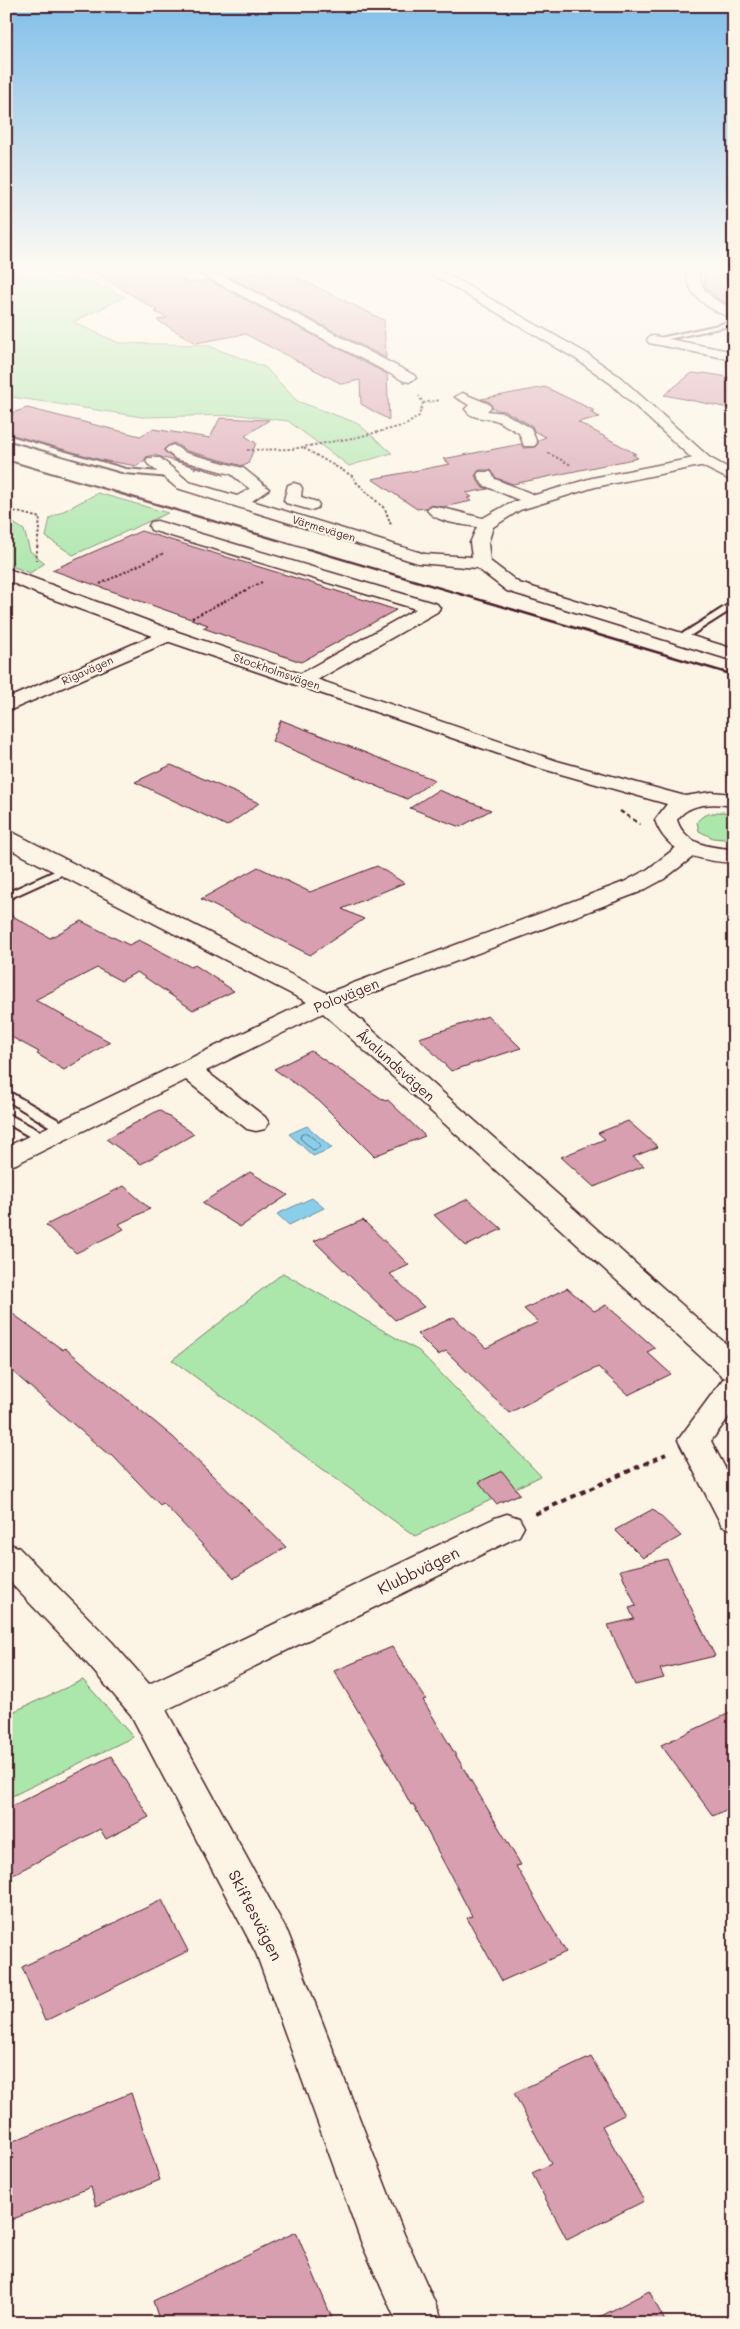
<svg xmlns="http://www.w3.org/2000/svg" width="740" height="2329" font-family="Mali,sans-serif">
	<rect width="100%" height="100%" fill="#fcf5e5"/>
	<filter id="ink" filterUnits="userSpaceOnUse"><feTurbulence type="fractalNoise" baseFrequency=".02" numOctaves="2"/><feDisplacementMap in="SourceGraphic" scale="10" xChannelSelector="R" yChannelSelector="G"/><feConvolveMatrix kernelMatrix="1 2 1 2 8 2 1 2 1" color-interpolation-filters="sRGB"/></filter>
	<g filter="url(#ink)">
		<!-- green -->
		<path fill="#abe6ab" stroke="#7a826b" d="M20,275L89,281L125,297L73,322L119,343L206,345L265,367L297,401L357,423L392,453L349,466L288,421L240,415L142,417L6,396V281Z
			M98,493L168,513L73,555L46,537L50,518Z
			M6,518L24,530L30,551L45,563L30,573L6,564Z
			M723,812L734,814V840L713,838L699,831L697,822C703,813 713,813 723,812Z
			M283,1273L419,1351L541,1476L415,1536L172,1360Z
			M83,1680L133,1737L6,1799V1715Z"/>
		<!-- water -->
		<path fill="#89cfea" stroke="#70899e" d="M307,1126L332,1148L313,1156L289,1134Z
			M312,1198L324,1208L289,1225L277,1214Z"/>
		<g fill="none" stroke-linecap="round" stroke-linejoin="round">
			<!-- shore -->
			<path stroke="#636577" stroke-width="1" d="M307,1133L320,1144L319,1148L313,1150L300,1138L301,1135Z"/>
		</g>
		<!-- building -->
		<path fill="#d79fb0" stroke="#4a1f2b" d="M88,268H162L189,283L208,280L387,374L389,420L361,404L360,380L342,384L245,334L196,343L157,320L167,318L155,312L158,311Z
			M703,268H734V307L720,300L705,287Z
			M280,269L384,320L386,358L229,277Z
			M692,373L701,374L704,373L734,378V409L664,395Z
			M545,387L595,411L590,412L600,417L578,422L636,454H632L638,458L513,484L496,478L491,470H479L475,476L481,486L488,489L466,493L472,497L467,498L472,501L443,507L429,505L426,508L417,509L372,479L450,464L443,459L521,444L524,448L535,447L538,444V440L546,437L534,431L532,426L505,411L497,410L493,408L490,402L481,399Z
			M27,408L140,436L153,429L210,438L220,418L269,420L245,436L256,443L248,464L243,466L187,451L174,443L164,449V451L176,461L224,475L197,467L194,469L195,467L154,455L146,457L144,461L137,466L101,460L6,433V415Z
			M141,531L299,579L396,610L301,662L203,628L208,625L52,570Z
			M281,720L366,753L435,780L407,799L272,741Z
			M171,765L211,782L259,803L227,826L135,782Z
			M438,790L491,810L460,827L410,808Z
			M377,866L404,883L342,909L364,919L310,955L201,899L258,867L310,892Z
			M6,912L50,938L81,921L129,945L139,940L191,967L195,965L234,991L193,1010L137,972L121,981L97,968L35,1000L110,1042L64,1070L37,1054L39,1052L6,1034Z
			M488,1016L521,1048L451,1071L419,1038Z
			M311,1051L385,1101L388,1100L425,1136L374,1156L319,1101L274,1069Z
			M159,1110L194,1134L141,1164L106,1139Z
			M628,1121L658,1147L633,1157L644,1166L594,1187L561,1157L605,1139L598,1133Z
			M250,1172L288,1195L240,1227L202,1203Z
			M124,1186L150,1209L119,1224L124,1229L76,1253L46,1225Z
			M468,1199L502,1229L466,1246L434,1215Z
			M363,1220L409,1265L390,1274L424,1307L395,1320L314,1241Z
			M567,1288L594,1311L606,1305L655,1348L647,1352L671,1374L628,1395L598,1367L509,1413L446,1351L438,1355L417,1334L454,1317L486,1348L538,1322L524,1309Z
			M6,1309L63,1350L65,1348L173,1437L286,1547L234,1578L163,1503L160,1505L111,1454L109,1455L6,1366Z
			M502,1471L520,1494L496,1504L479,1482Z
			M653,1509L681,1536L643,1558L615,1530Z
			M667,1559L715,1656L660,1669L664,1678L635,1685L608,1625L634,1619L629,1608L636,1606L620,1570Z
			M392,1647L426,1699L423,1700L521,1865L516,1866L566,1952L502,1981L467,1918L472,1916L413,1804L411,1805L381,1749L334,1671Z
			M734,1711V1806L713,1816L661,1745Z
			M111,1756L149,1817L106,1839L100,1829L6,1878V1809Z
			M162,1900L188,1951L45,2021L22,1967Z
			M591,2057L624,2115L602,2126L644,2201L567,2240L532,2173L551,2164L514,2093Z
			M131,2093L160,2180L96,2206L91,2187L6,2222V2144Z
			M296,2232L334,2323H160L153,2301Z
			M649,2291L666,2323H588Z"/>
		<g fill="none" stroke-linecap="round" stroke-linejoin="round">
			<defs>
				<path id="lane" d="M727,323L729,326L654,342L651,340Z
					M6,435L126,469L170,473L174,475L170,477L125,473L6,439Z
					M734,601V608L682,641L674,639Z
					M66,866L72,869L70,871L6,900V893Z
					M6,1090L69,1126L71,1129L64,1133L59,1132L6,1100Z
					M6,1113L49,1136L51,1139L44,1143L39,1142L6,1123Z"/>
				<path id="street" d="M193,268H208L414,375L416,378L409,382L404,381L195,271Z
					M687,268H699C697,290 715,301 734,309V318C711,312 683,294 687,268Z
					M654,336L734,352V360L649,343L647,340L649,337Z
					M462,393L489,404L491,407L487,411L504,413L531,428L537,443L534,446H524L519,433C512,429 505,425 498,421C486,416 473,421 465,409L469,405L455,397Z
					M173,445L186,453L243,468L269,489L252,501L425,554L472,557L470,543L477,527C462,524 436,523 427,510L429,507C437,505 472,516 483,518L508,504L519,500L483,485L477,475L479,472H491L495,479L535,495L592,478L704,456L710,458L712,461L710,464L595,487L520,510L493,527L488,543L490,561L519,583L734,649V661L507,591L477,568L418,563L177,488L148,464L146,461L148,458H160L189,482L237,496L250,489L231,474L176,459L165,450L168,447Z
					M294,483L300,485L302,488L301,497L317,502L319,505L317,508L311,510L286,503L284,500L288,485Z
					M157,521L437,604L440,608L437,612L310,684L303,686L296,684L293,680L296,676L416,609L151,530L149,526L151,522Z
					M168,629L175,631L177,635L175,639L6,712V699Z
					M6,831L14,833L327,993L624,882L648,869L682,843L690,841L698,843L701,848L698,853L664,879L640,892L343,1004L734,1351V1410L711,1441L734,1485V1530L722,1526L678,1440L723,1379L727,1378L723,1377L323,1013L206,1071L265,1117L269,1123L265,1129L256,1131L247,1129L186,1080L16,1164L6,1167V1147L307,1002L6,847Z
					M507,1514L519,1518L524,1527L519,1536L166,1710L288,1933L404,2234L444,2323H397L362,2244L256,1953L131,1715L86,1662L6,1578V1543L18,1547L112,1642L149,1684L495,1518Z"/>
				<path id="secondary" d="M421,268H436L586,353L620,377L710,458L734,471V482L698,464L610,383L576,359Z
					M6,568L175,631L557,761L685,796L711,792L734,794V806C715,803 689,802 677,820C685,845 711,848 734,849V863C701,861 666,854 655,820L667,804L543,769L161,639L36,593L6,580Z"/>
			</defs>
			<!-- lane casing -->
			<use href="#lane" stroke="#4a1f2b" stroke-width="4"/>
			<!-- street casing -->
			<use href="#street" stroke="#4a1f2b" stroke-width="3"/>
			<!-- secondary casing -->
			<use href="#secondary" stroke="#4a1f2b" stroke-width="3"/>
			<!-- path-far2 -->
			<path stroke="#4a1f2b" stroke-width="2" stroke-dasharray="2.5 2" stroke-linecap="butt" d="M423,403L440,400
				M304,448L354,477L355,481L385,509L391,525
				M247,450L292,449L358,437L406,425L419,416L423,403L419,396
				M548,453L571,465
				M6,509L40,518L36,560
				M100,584L164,553
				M192,618L262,582"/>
			<!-- path-far1 -->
			<path stroke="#4a1f2b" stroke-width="2.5" stroke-dasharray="4.5 3" stroke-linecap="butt" d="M620,811L640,824"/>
			<!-- path -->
			<path stroke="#4a1f2b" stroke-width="4" stroke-dasharray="5.5 4.5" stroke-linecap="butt" d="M535,1514L666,1454"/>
			<!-- lane -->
			<use href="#lane" fill="#fcf5e5" fill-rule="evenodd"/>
			<!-- street -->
			<use href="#street" fill="#fcf5e5" fill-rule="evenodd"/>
			<!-- secondary -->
			<use href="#secondary" fill="#fcf5e5" fill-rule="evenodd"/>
			<!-- rail-far1 -->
			<path stroke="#4a1f2b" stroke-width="2" d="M6,460L119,493"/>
			<!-- rail -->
			<path stroke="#4a1f2b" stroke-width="2.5" d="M115,492L734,675"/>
		</g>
	</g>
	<!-- sky -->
	<linearGradient id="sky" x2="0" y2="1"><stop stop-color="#82bfe9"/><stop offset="0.45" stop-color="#fefaf3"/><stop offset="1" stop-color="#fefaf3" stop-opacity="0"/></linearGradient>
	<rect width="740" height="594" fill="url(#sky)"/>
	<g text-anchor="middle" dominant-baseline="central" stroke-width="4.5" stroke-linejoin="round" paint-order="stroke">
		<!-- far-street labels -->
		<g font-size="11" fill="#4a1f2b" stroke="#fcf5e5">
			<text transform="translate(324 528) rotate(17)">Värmevägen</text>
			<text transform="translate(87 670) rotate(-24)">Rigavägen</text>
			<text transform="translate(277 671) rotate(19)">Stockholmsvägen</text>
		</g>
		<!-- street labels -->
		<g font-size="14" fill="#4a1f2b" stroke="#fcf5e5">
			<text transform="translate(346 995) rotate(-22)">Polovägen</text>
			<text transform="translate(396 1065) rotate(42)">Åvalundsvägen</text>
		</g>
		<!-- near-street labels -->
		<g font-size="16" fill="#4a1f2b" stroke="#fcf5e5">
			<text transform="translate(418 1570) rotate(-26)">Klubbvägen</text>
			<text transform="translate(256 1915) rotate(63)">Skiftesvägen</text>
		</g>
	</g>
	<!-- margin -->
	<rect width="740" height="2329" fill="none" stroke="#fcf5e5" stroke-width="25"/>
	<rect x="12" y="12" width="715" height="2304" fill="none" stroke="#4a1f2b" stroke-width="2" filter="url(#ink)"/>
</svg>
